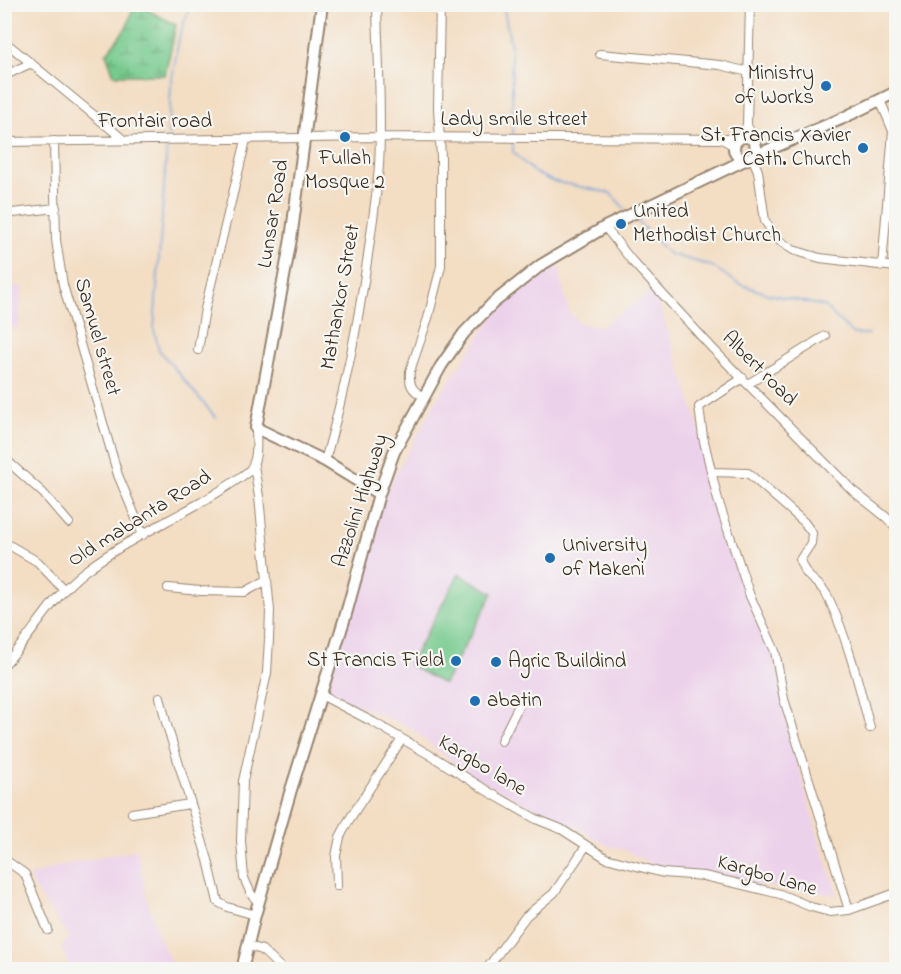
<svg xmlns="http://www.w3.org/2000/svg" width="901" height="974" font-family="'Indie Flower',sans-serif">
	<defs>
		<pattern id="wetland-marsh" width="20" height="14" patternUnits="userSpaceOnUse" patternTransform="scale(1.5)"><rect width="20" height="14" fill="#75c98c"/><path d="M1 5h8M5 5V1M11 12h8M15 12V8" fill="none" stroke="#61a372"/></pattern>
	</defs>
	<rect width="100%" height="100%" fill="#f6f6f2"/>
	<filter id="ink" filterUnits="userSpaceOnUse"><feTurbulence type="fractalNoise" baseFrequency=".0167" numOctaves="2"/><feDisplacementMap in="SourceGraphic" scale="12" xChannelSelector="R" yChannelSelector="G"/><feConvolveMatrix kernelMatrix="1 2 1 2 8 2 1 2 1" color-interpolation-filters="sRGB"/></filter>
	<filter id="wash" filterUnits="userSpaceOnUse"><feTurbulence type="fractalNoise" baseFrequency=".008" numOctaves="4" result="noise"/><feDisplacementMap in="SourceGraphic" scale="24" xChannelSelector="R" yChannelSelector="G"/><feGaussianBlur stdDeviation="1.35" result="paint"/><feColorMatrix in="noise" values="0 0 0 0 0 0 0 0 0 0 0 0 0 0 0 0 0 1.4 0 .05"/><feComposite in="paint" operator="in"/></filter>
	<g filter="url(#wash)">
		<rect width="100%" height="100%" fill="#f3ddc3"/>
		<!-- built -->
		<path fill="#ecd1ea" d="M559,264L561,281L569,312L581,324L602,326L654,290L696,417L721,521L750,594L769,636L800,771L820,843L838,895L748,884L666,871L623,849L609,846L567,822H558L460,769L409,727L319,689L387,489L439,396L500,307Z
			M12,285L23,287L18,328L8,327Z
			M137,850L147,899L159,937L174,968L193,964L196,969H70L61,947L69,936L33,887L29,876L63,865Z"/>
		<!-- wetland -->
		<path fill="url(#wetland-marsh)" stroke="#587a55" stroke-width="1.5" d="M134,5H138L176,25L165,75H114L106,54L127,27Z"/>
		<!-- pitch -->
		<path fill="#75c98c" stroke="#587a55" stroke-width="1.5" d="M459,574L493,593L444,684L409,665Z"/>
		<g fill="none" stroke-linecap="round" stroke-linejoin="round">
			<!-- stream -->
			<path stroke="#6c9fd8" stroke-width="1.5" d="M503,4L511,47L513,134
				M168,136L171,85L179,37L191,4
				M513,142V152L535,173L552,181L610,193L626,210
				M167,144L154,330L159,350L216,418
				M635,219L669,254L712,266L737,283L768,294L824,306L853,334H869"/>
		</g>
	</g>
	<g filter="url(#ink)">
		<g fill="none" stroke-linecap="round" stroke-linejoin="round">
			<defs>
				<path id="minor" d="M4,41L124,140
					M600,54L720,65L749,72
					M4,76L31,63
					M880,100L893,131L882,266
					M747,125L754,140
					M741,138L747,125L750,4
					M722,139L734,146
					M54,141L56,240L63,285L118,475L143,535
					M4,142L380,137L738,139
					M752,157L758,171L765,221L777,239L793,250L820,258L896,267
					M4,214L56,208
					M605,227L632,261L713,349L853,491L886,517L896,528
					M198,350L205,309L246,140
					M743,378L699,407L703,437L718,500L750,596L775,651L784,699L849,910
					M748,384L825,336
					M423,396C411,390 409,384 410,371L428,318L441,266V157L438,108L440,4
					M4,458L43,493L69,523
					M325,461C344,394 358,325 368,255C372,225 377,195 379,165C382,112 378,58 377,4
					M254,465L259,497L270,611L269,639L267,673L243,781L241,841L244,878L251,894L259,903
					M711,472L748,473L804,522L812,533L811,543L800,560C807,583 820,579 829,599C848,640 859,685 870,728
					M4,542L38,562L64,590
					M168,588L201,591L245,592L267,580
					M4,665C33,635 51,597 85,571C136,532 198,510 249,471C259,459 256,442 256,428
					M321,695L373,722L435,758L489,792L536,819L561,829L606,858L663,873L704,876L735,883L780,894L811,907L830,912L849,910L896,893
					M160,697L166,722L208,860L218,902L227,907L255,915
					M501,741L521,701
					M132,813L190,804
					M4,859L25,874L48,930
					M337,886L336,856L340,837L349,820L402,739
					M247,945L262,950L283,970
					M486,970L526,916L554,893L586,846"/>
				<path id="major" d="M322,4L291,239L256,428L325,461L379,494
					M734 148a11 11 0 1 1 22 0a11 11 0 1 1-22 0Z
					M754,156L841,119L896,92
					M242,970L255,915L290,793L346,614L379,494L394,452L441,366L464,333L493,303L541,265L605,227L747,159"/>
			</defs>
			<!-- minor casing -->
			<use href="#minor" stroke="#978470" stroke-width="10"/>
			<!-- major casing -->
			<use href="#major" stroke="#978470" stroke-width="14"/>
			<!-- minor -->
			<use href="#minor" stroke="#fff" stroke-width="8"/>
			<!-- major -->
			<use href="#major" stroke="#fff" stroke-width="10"/>
		</g>
	</g>
	<!-- markers -->
	<g fill="#1f6fb2" stroke="#f6f6f2" stroke-width="2">
		<circle cx="826" cy="86" r="6"/>
		<circle cx="345" cy="137" r="6"/>
		<circle cx="863" cy="148" r="6"/>
		<circle cx="621" cy="224" r="6"/>
		<circle cx="550" cy="558" r="6"/>
		<circle cx="456" cy="661" r="6"/>
		<circle cx="496" cy="662" r="6"/>
		<circle cx="475" cy="701" r="6"/>
	</g>
	<g text-anchor="middle" dominant-baseline="central" stroke-width="4.5" stroke-linejoin="round" paint-order="stroke">
		<!-- poi labels -->
		<g font-size="21" fill="#3b2a1e" stroke="#f6f6f2" text-anchor="start">
			<text x="814" y="74" text-anchor="end">Ministry<tspan x="814" dy="24">of Works</tspan></text>
			<text x="851" y="136" text-anchor="end">St. Francis Xavier<tspan x="851" dy="24">Cath. Church</tspan></text>
			<text x="345" y="159" text-anchor="middle">Fullah<tspan x="345" dy="24">Mosque 2</tspan></text>
			<text x="633" y="212">United<tspan x="633" dy="24">Methodist Church</tspan></text>
			<text x="562" y="546">University<tspan x="562" dy="24">of Makeni</tspan></text>
			<text x="444" y="661" text-anchor="end">St Francis Field</text>
			<text x="508" y="662">Agric Buildind</text>
			<text x="487" y="701">abatin</text>
		</g>
		<!-- street labels -->
		<g font-size="21" fill="#3b2a1e" stroke="#f6f6f2">
			<text x="514" y="120">Lady smile street</text>
			<text x="155" y="122">Frontair road</text>
			<text transform="translate(274 214) rotate(-81)">Lunsar Road</text>
			<text transform="translate(341 297) rotate(-80)">Mathankor Street</text>
			<text transform="translate(97 337) rotate(74)">Samuel street</text>
			<text transform="translate(759 369) rotate(45)">Albert road</text>
			<text transform="translate(361 501) rotate(-72)">Azzolini Highway</text>
			<text transform="translate(140 519) rotate(-32)">Old mabanta Road</text>
			<text transform="translate(482 766) rotate(31)">Kargbo lane</text>
			<text transform="translate(767 876) rotate(16)">Kargbo Lane</text>
		</g>
	</g>
	<!-- margin -->
	<rect width="901" height="974" fill="none" stroke="#f6f6f2" stroke-width="24"/>
</svg>
